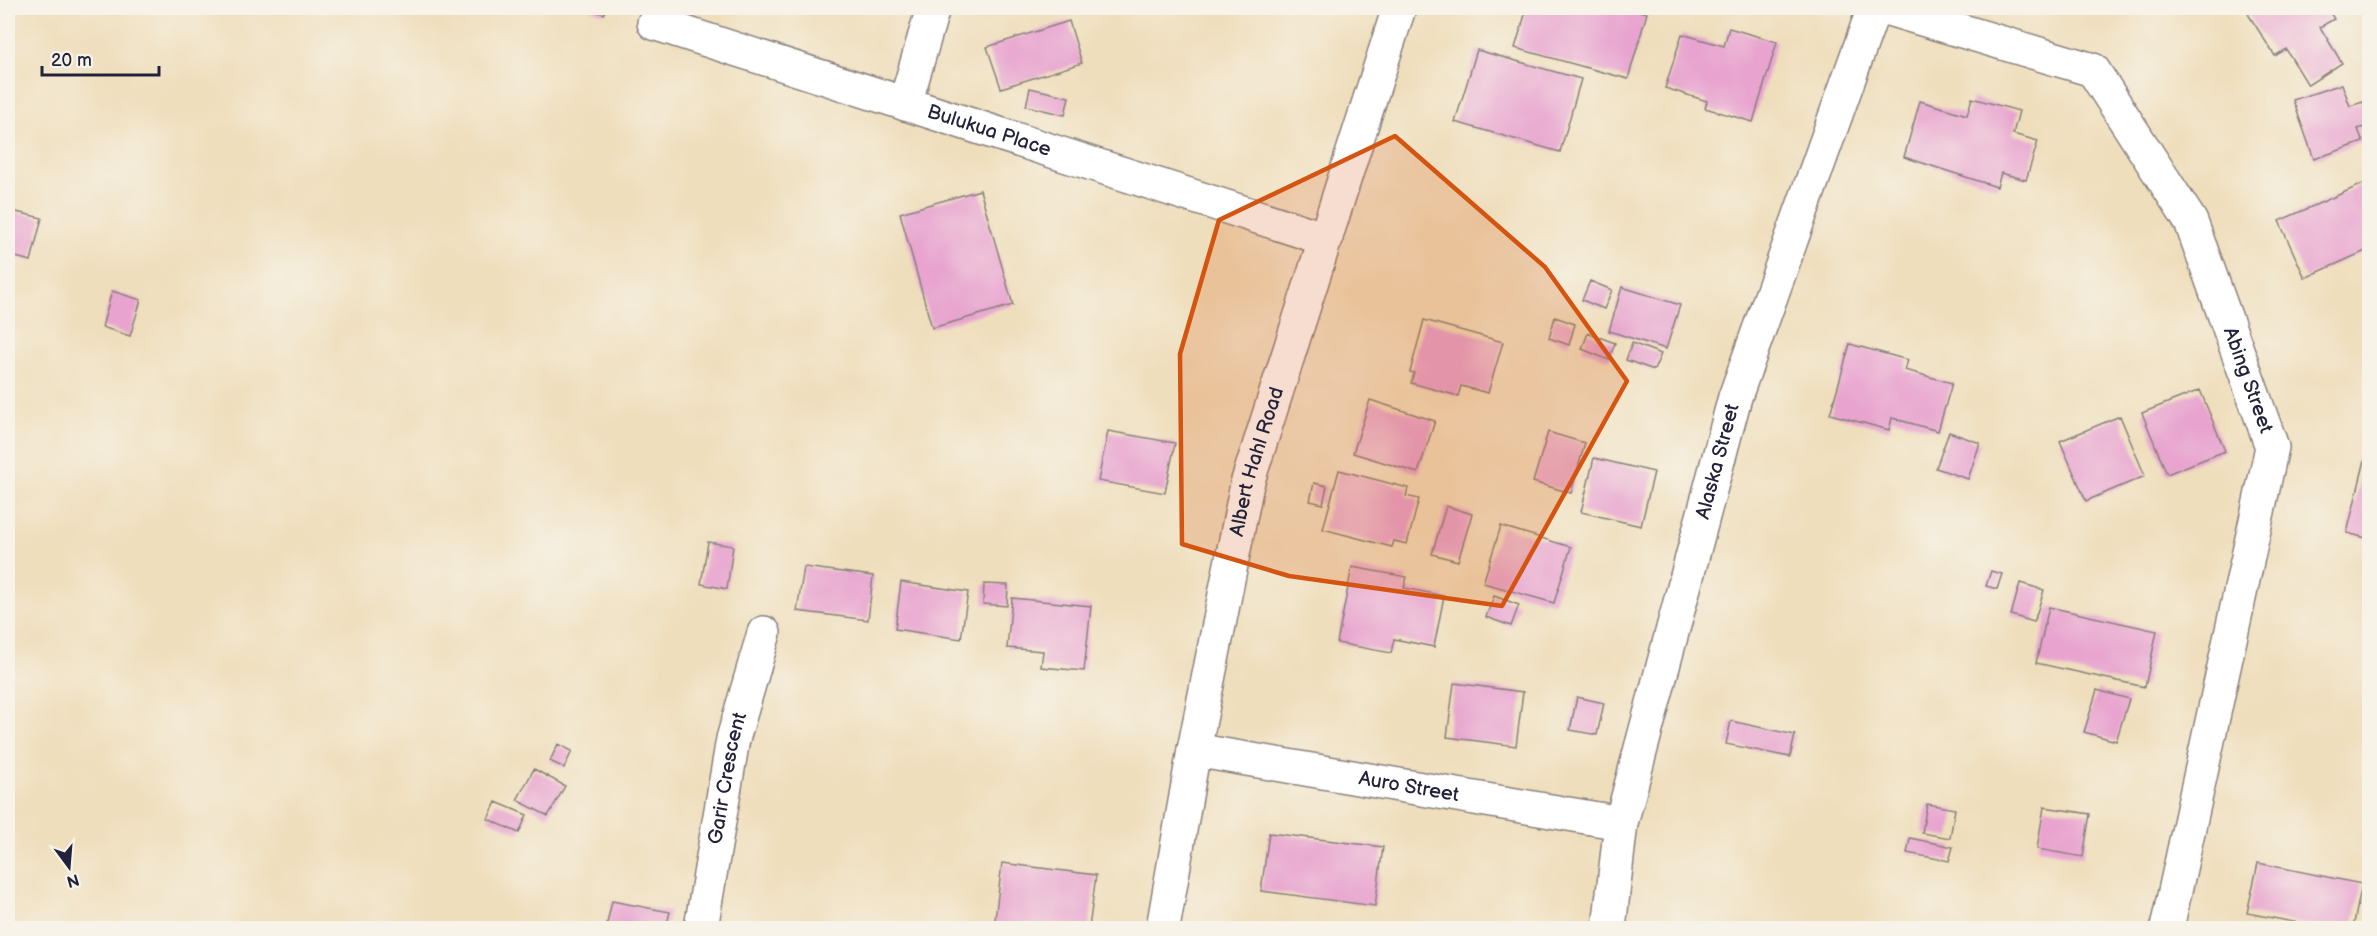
<svg xmlns="http://www.w3.org/2000/svg" width="2377" height="936" font-family="'Balsamiq Sans',sans-serif">
	<rect width="100%" height="100%" fill="#f7f3e8"/>
	<filter id="ink" filterUnits="userSpaceOnUse"><feTurbulence type="fractalNoise" baseFrequency=".0167" numOctaves="2"/><feDisplacementMap in="SourceGraphic" scale="12" xChannelSelector="R" yChannelSelector="G"/><feConvolveMatrix kernelMatrix="1 2 1 2 8 2 1 2 1" color-interpolation-filters="sRGB"/></filter>
	<filter id="wash" filterUnits="userSpaceOnUse"><feTurbulence type="fractalNoise" baseFrequency=".008" numOctaves="4" result="noise"/><feDisplacementMap in="SourceGraphic" scale="24" xChannelSelector="R" yChannelSelector="G"/><feGaussianBlur stdDeviation="1.35" result="paint"/><feColorMatrix in="noise" values="0 0 0 0 0 0 0 0 0 0 0 0 0 0 0 0 0 1.4 0 .05"/><feComposite in="paint" operator="in"/></filter>
	<g filter="url(#wash)">
		<rect width="100%" height="100%" fill="#efdebc"/>
		<g id="blocks">
			<!-- building -->
			<path fill="#e8a4cf" d="M587,8H606L604,14Z
				M1527,8H1628L1647,13L1628,79L1515,48Z
				M2259,8H2327L2334,19L2320,27L2342,63L2308,85L2286,49L2275,56L2248,14Z
				M1069,21L1082,63L1001,88L987,47Z
				M1729,28L1777,42L1753,122L1705,108L1707,101L1665,88L1682,34L1724,46Z
				M1477,50L1581,79L1560,152L1455,122Z
				M2342,84L2350,106L2363,102L2370,125L2358,129L2363,142L2314,159L2293,100Z
				M1030,88L1069,97L1065,115L1026,106Z
				M1972,98L2019,111L2013,134L2038,141L2026,180L2001,173L1997,187L1904,157L1920,101L1967,115Z
				M2370,181V249L2305,278L2279,221Z
				M980,190L1013,305L932,328L900,213Z
				M8,210L42,218L31,261L8,255Z
				M1590,281L1612,290L1604,309L1582,300Z
				M1622,287L1680,305L1666,349L1609,331Z
				M112,291L141,300L130,336L102,327Z
				M1555,317L1575,324L1569,345L1549,338Z
				M1424,320L1503,342L1488,393L1461,386L1458,396L1411,383L1414,373L1410,372Z
				M1588,333L1615,343L1609,360L1582,349Z
				M1632,343L1661,354L1654,370L1626,360Z
				M1850,344L1908,360L1905,370L1952,383L1938,431L1892,418L1889,430L1830,414Z
				M2200,390L2225,451L2167,474L2142,413Z
				M1370,400L1435,421L1418,473L1353,453Z
				M2120,416L2145,476L2086,501L2060,441Z
				M1108,431L1175,443L1165,493L1098,481Z
				M1548,432L1585,443L1571,493L1533,482Z
				M1949,432L1980,443L1968,479L1936,468Z
				M1594,458L1654,472L1641,526L1581,512Z
				M2365,460L2370,461V539L2347,533Z
				M1339,470L1408,488L1406,496L1419,499L1407,544L1394,541L1392,547L1323,529Z
				M1314,483L1327,486L1323,504L1310,501Z
				M1446,506L1472,514L1458,561L1432,554Z
				M1501,526L1571,547L1554,603L1483,583Z
				M708,542L733,546L727,589L701,584Z
				M804,567L873,576L868,620L797,611Z
				M1352,567L1407,577L1404,588L1444,596L1434,647L1394,639L1391,653L1337,643Z
				M1991,571L2002,574L1997,589L1986,586Z
				M901,582L968,592L961,639L895,629Z
				M2020,583L2044,590L2034,622L2011,615Z
				M984,584L1008,585L1007,606L983,604Z
				M1494,596L1519,605L1511,626L1486,617Z
				M1012,598L1091,606L1084,671L1041,667L1043,651L1007,648Z
				M2049,607L2157,631L2145,687L2036,663Z
				M1454,683L1523,692L1516,746L1447,737Z
				M2097,690L2129,699L2116,741L2084,732Z
				M1577,697L1604,703L1597,735L1570,730Z
				M1731,721L1795,735L1790,757L1726,744Z
				M558,744L572,751L564,768L550,761Z
				M534,769L565,786L548,816L517,800Z
				M496,802L527,815L519,833L488,819Z
				M1927,804L1955,809L1950,838L1922,833Z
				M2044,807L2090,814L2083,857L2037,849Z
				M1269,833L1383,847L1375,906L1261,891Z
				M1910,838L1953,847L1949,861L1907,853Z
				M1002,863L1096,875L1089,928H994Z
				M2258,863L2362,884L2353,928H2325L2247,913Z
				M612,901L670,912L666,928H606Z"/>
		</g>
	</g>
	<g filter="url(#ink)">
		<use href="#blocks" fill-opacity="0" stroke="#88807c" stroke-width="1.5"/>
		<g fill="none" stroke-linecap="round" stroke-linejoin="round">
			<defs>
				<g id="minor">
					<path id="s1" d="M1885,8L2093,70L2191,222L2272,447L2167,928"/>
					<path id="s2" d="M654,23L1326,239"/>
					<path d="M905,104L933,8"/>
					<path id="s3" d="M1194,750L1621,823"/>
					<path id="s4" d="M701,928L733,739L764,633"/>
					<path id="s5" d="M1163,928L1194,750L1247,484L1399,8"/>
					<path id="s6" d="M1609,928L1621,823L1735,397L1874,8"/>
				</g>
			</defs>
			<!-- minor casing -->
			<use href="#minor" stroke="#88807c" stroke-width="36"/>
			<!-- minor -->
			<use href="#minor" stroke="#fff" stroke-width="33"/>
		</g>
	</g>
	<!-- marked area -->
	<path fill="#d45411" fill-opacity="0.2" stroke="#d45411" stroke-width="4.5" stroke-linejoin="round" d="M1395,136L1545,267L1627,381L1502,606L1289,576L1182,544L1180,354L1219,220Z"/>
	<g text-anchor="middle" dominant-baseline="central" stroke-width="4.5" stroke-linejoin="round" paint-order="stroke">
		<!-- street labels -->
		<g font-size="20" fill="#22223b" stroke="#f7f3e8">
			<text stroke="none"><textPath href="#s2" startOffset="352">Bulukua Place</textPath></text>
			<text stroke="none"><textPath href="#s1" startOffset="566">Abing Street</textPath></text>
			<text stroke="none"><textPath href="#s5" startOffset="476">Albert Hahl Road</textPath></text>
			<text stroke="none"><textPath href="#s6" startOffset="480">Alaska Street</textPath></text>
			<text stroke="none"><textPath href="#s4" startOffset="152">Garir Crescent</textPath></text>
			<text stroke="none"><textPath href="#s3" startOffset="218">Auro Street</textPath></text>
		</g>
	</g>
	<!-- margin -->
	<rect width="2377" height="936" fill="none" stroke="#f7f3e8" stroke-width="30"/>
	<!-- north arrow -->
	<g transform="translate(69 867) rotate(164)" stroke="#f7f3e8" stroke-width="4.5" paint-order="stroke">
	<path d="M0-4.5L10 22L0 15L-10 22Z" fill="#22223b"/>
	<text y="-9" font-size="16" font-weight="bold" text-anchor="middle" fill="#22223b">N</text>
	</g>
	<!-- scale -->
	<path d="M42 66v9h117v-9" fill="none" stroke="#22223b" stroke-width="3"/>
	<text x="51" y="66" font-size="18" fill="#22223b" stroke="#f7f3e8" stroke-width="4.5" paint-order="stroke">20 m</text>
</svg>
